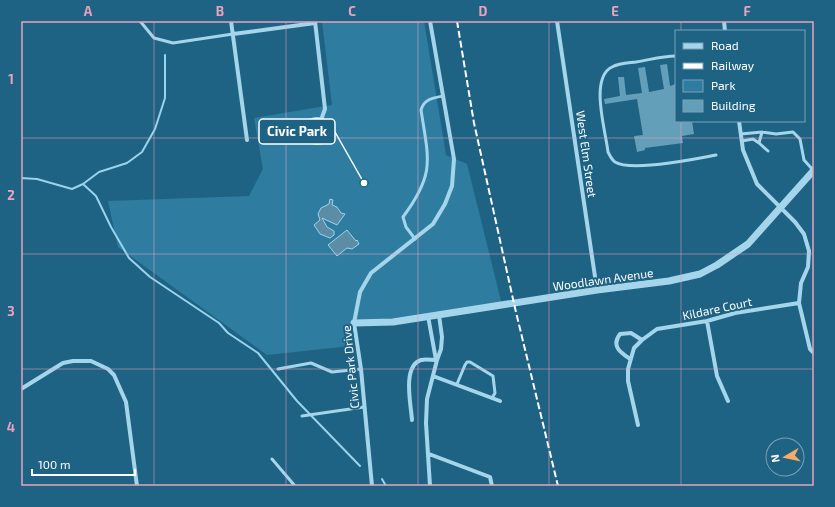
<svg xmlns="http://www.w3.org/2000/svg" width="835" height="507" font-family="'Exo 2',sans-serif">
	<rect width="100%" height="100%" fill="#1e6384"/>
	<!-- green -->
	<path fill="#2e7da1" d="M322,21H424L446,155L467,164L502,305L372,324L350,323V346L267,355L118,247L108,201L249,196L263,169L254,118L332,105Z"/>
	<!-- water -->
	<path fill="#5c8da4" stroke="#99d3ec" d="M330,199L333,200L332,205L337,207L341,213L345,214L337,225L322,218L327,227L334,231V235L330,238L320,234L314,225L320,220L318,214L321,208L329,204Z
		M347,230L356,241L357,240L359,244L352,249L347,248L337,256L328,245Z"/>
	<g fill="none" stroke-linecap="round" stroke-linejoin="round">
		<!-- stream -->
		<path stroke="#99d3ec" stroke-width="2" d="M21,178L37,179L72,189L83,184L99,172L127,163L142,152L155,129L165,98V55
			M83,184L96,196L111,227L129,258L150,277L219,323L228,333L258,353L297,401L360,466
			M382,479L386,486"/>
	</g>
	<!-- building -->
	<path fill="#649fba" d="M667,64L670,86L676,84V121H692L694,134L682,136L683,143L645,148V150L637,152L634,136L643,135L637,99L605,104L604,99L620,96L618,77H624L626,95L642,93L638,68L645,67L649,92L664,89L660,65Z"/>
	<g fill="none" stroke-linecap="round" stroke-linejoin="round">
		<!-- service -->
		<path stroke="#a5d5ea" stroke-width="3" d="M140,21L154,38L173,43L233,34
			M676,56C662,56 649,60 636,62C628,63 619,63 612,67C589,78 606,132 608,152C610,156 612,160 615,162C631,172 696,159 716,155
			M762,132L759,143L768,151
			M741,134L762,132L776,134L793,132L800,139L804,160L813,170
			M742,141L753,139L759,143
			M415,239L406,227L403,217C435,174 429,161 421,110C424,99 433,98 443,96
			M278,369L311,363L332,372L361,369
			M457,384L465,365L467,362H470L493,376L495,393L492,398
			M302,416L364,407
			M272,459L295,486"/>
		<!-- minor -->
		<path stroke="#a5d5ea" stroke-width="4" d="M231,21L247,140
			M315,21L325,109L321,120
			M557,21L597,290
			M724,21L725,31
			M233,34L315,23
			M305 131a12 12 0 1 1 24 0a12 12 0 1 1-24 0Z
			M739,121L743,150L757,184L795,222L804,234L809,251L808,267L801,283L799,303L810,349L814,353
			M428,316L436,360
			M707,321L717,376L728,401
			M630,359C620,352 611,346 620,334L631,333L642,340
			M433,376L500,401
			M21,389L63,363L73,361H91L108,369L114,375L126,402L137,486
			M412,420C411,405 402,366 421,360C425,359 432,360 437,360
			M638,425L628,381V369L634,348L642,340L657,329L707,321L735,313L799,303
			M429,454L490,477L492,486
			M372,486L361,369L354,323L360,292L371,273L433,224L445,204L452,186L454,159L430,21
			M430,486L426,423L427,399L437,360L441,349L442,337L439,315"/>
		<!-- tertiary -->
		<path stroke="#a5d5ea" stroke-width="7" d="M354,323L393,322L597,290L669,281L700,274L717,265L748,244L814,170"/>
		<!-- rail -->
		<path stroke="#fff" stroke-width="2" stroke-dasharray="7 3" stroke-linecap="butt" d="M457,21L474,123L515,308L558,486"/>
	</g>
	<!-- grid -->
	<path fill="none" stroke="#e7a3bd" stroke-width="1" stroke-opacity="0.55" d="M154,21V486M286,21V486M418,21V486M549,21V486M681,21V31M681,121V486M21,138H814M21,254H814M21,369H814"/>
	<g text-anchor="middle" dominant-baseline="central" stroke-width="4" stroke-linejoin="round" paint-order="stroke">
		<!-- street labels -->
		<g font-size="12" fill="#fff" stroke="#1e6384">
			<text transform="translate(587 154) rotate(82)">West Elm Street</text>
			<text transform="translate(603 279) rotate(-8)">Woodlawn Avenue</text>
			<text transform="translate(717 308) rotate(-12)">Kildare Court</text>
			<text transform="translate(350 367) rotate(-96)">Civic Park Drive</text>
		</g>
	</g>
	<!-- callouts -->
	<path fill="none" stroke="#fff" stroke-width="1.5" d="M364 183L335 132"/>
	<circle fill="#fff" stroke="#1e6384" stroke-width="1.5" cx="364" cy="183" r="4"/>
	<rect fill="#1e6384" stroke="#fff" stroke-width="1.5" x="259" y="119" width="76" height="25" rx="4"/>
	<g font-size="13" text-anchor="middle" font-weight="bold" fill="#fff">
		<text x="297" y="136">Civic Park</text>
	</g>
	<!-- border -->
	<rect width="835" height="507" fill="none" stroke="#1e6384" stroke-width="44"/>
	<!-- legend -->
	<rect x="675" y="30" width="130" height="92" fill="#1e6384" stroke="#78a1b5"/>
	<rect x="683" y="43" width="20" height="6" fill="#a5d5ea" stroke="#78a1b5"/>
	<text x="711" y="50" font-size="12" fill="#ffffff">Road</text>
	<rect x="683" y="63" width="20" height="6" fill="#ffffff" stroke="#78a1b5"/>
	<text x="711" y="70" font-size="12" fill="#ffffff">Railway</text>
	<rect x="683" y="80" width="20" height="12" fill="#2e7da1" stroke="#78a1b5"/>
	<text x="711" y="90" font-size="12" fill="#ffffff">Park</text>
	<rect x="683" y="100" width="20" height="12" fill="#649fba" stroke="#78a1b5"/>
	<text x="711" y="110" font-size="12" fill="#ffffff">Building</text>
	<!-- north arrow -->
	<g transform="translate(785 457) rotate(261)"><circle r="19" fill="#1e6384" stroke="#78a1b5"/>
	<path d="M0-3L7 15L0 10L-7 15Z" fill="#f9aa64"/>
	<text y="-6" font-size="11" font-weight="bold" text-anchor="middle" fill="#ffffff">N</text>
	</g>
	<!-- scale -->
	<path d="M32 469v6h103v-6" fill="none" stroke="#ffffff" stroke-width="2"/>
	<text x="38" y="469" font-size="12" fill="#ffffff" stroke="#1e6384" stroke-width="3" paint-order="stroke">100 m</text>
	<rect x="22" y="22" width="791" height="463" fill="none" stroke="#e7a3bd" stroke-width="1.5"/>
	<g font-size="13" text-anchor="middle" font-weight="bold" fill="#e7a3bd">
		<text x="88" y="16">A</text>
		<text x="220" y="16">B</text>
		<text x="352" y="16">C</text>
		<text x="483" y="16">D</text>
		<text x="615" y="16">E</text>
		<text x="747" y="16">F</text>
		<text x="11" y="84">1</text>
		<text x="11" y="200">2</text>
		<text x="11" y="316">3</text>
		<text x="11" y="432">4</text>
	</g>
</svg>
